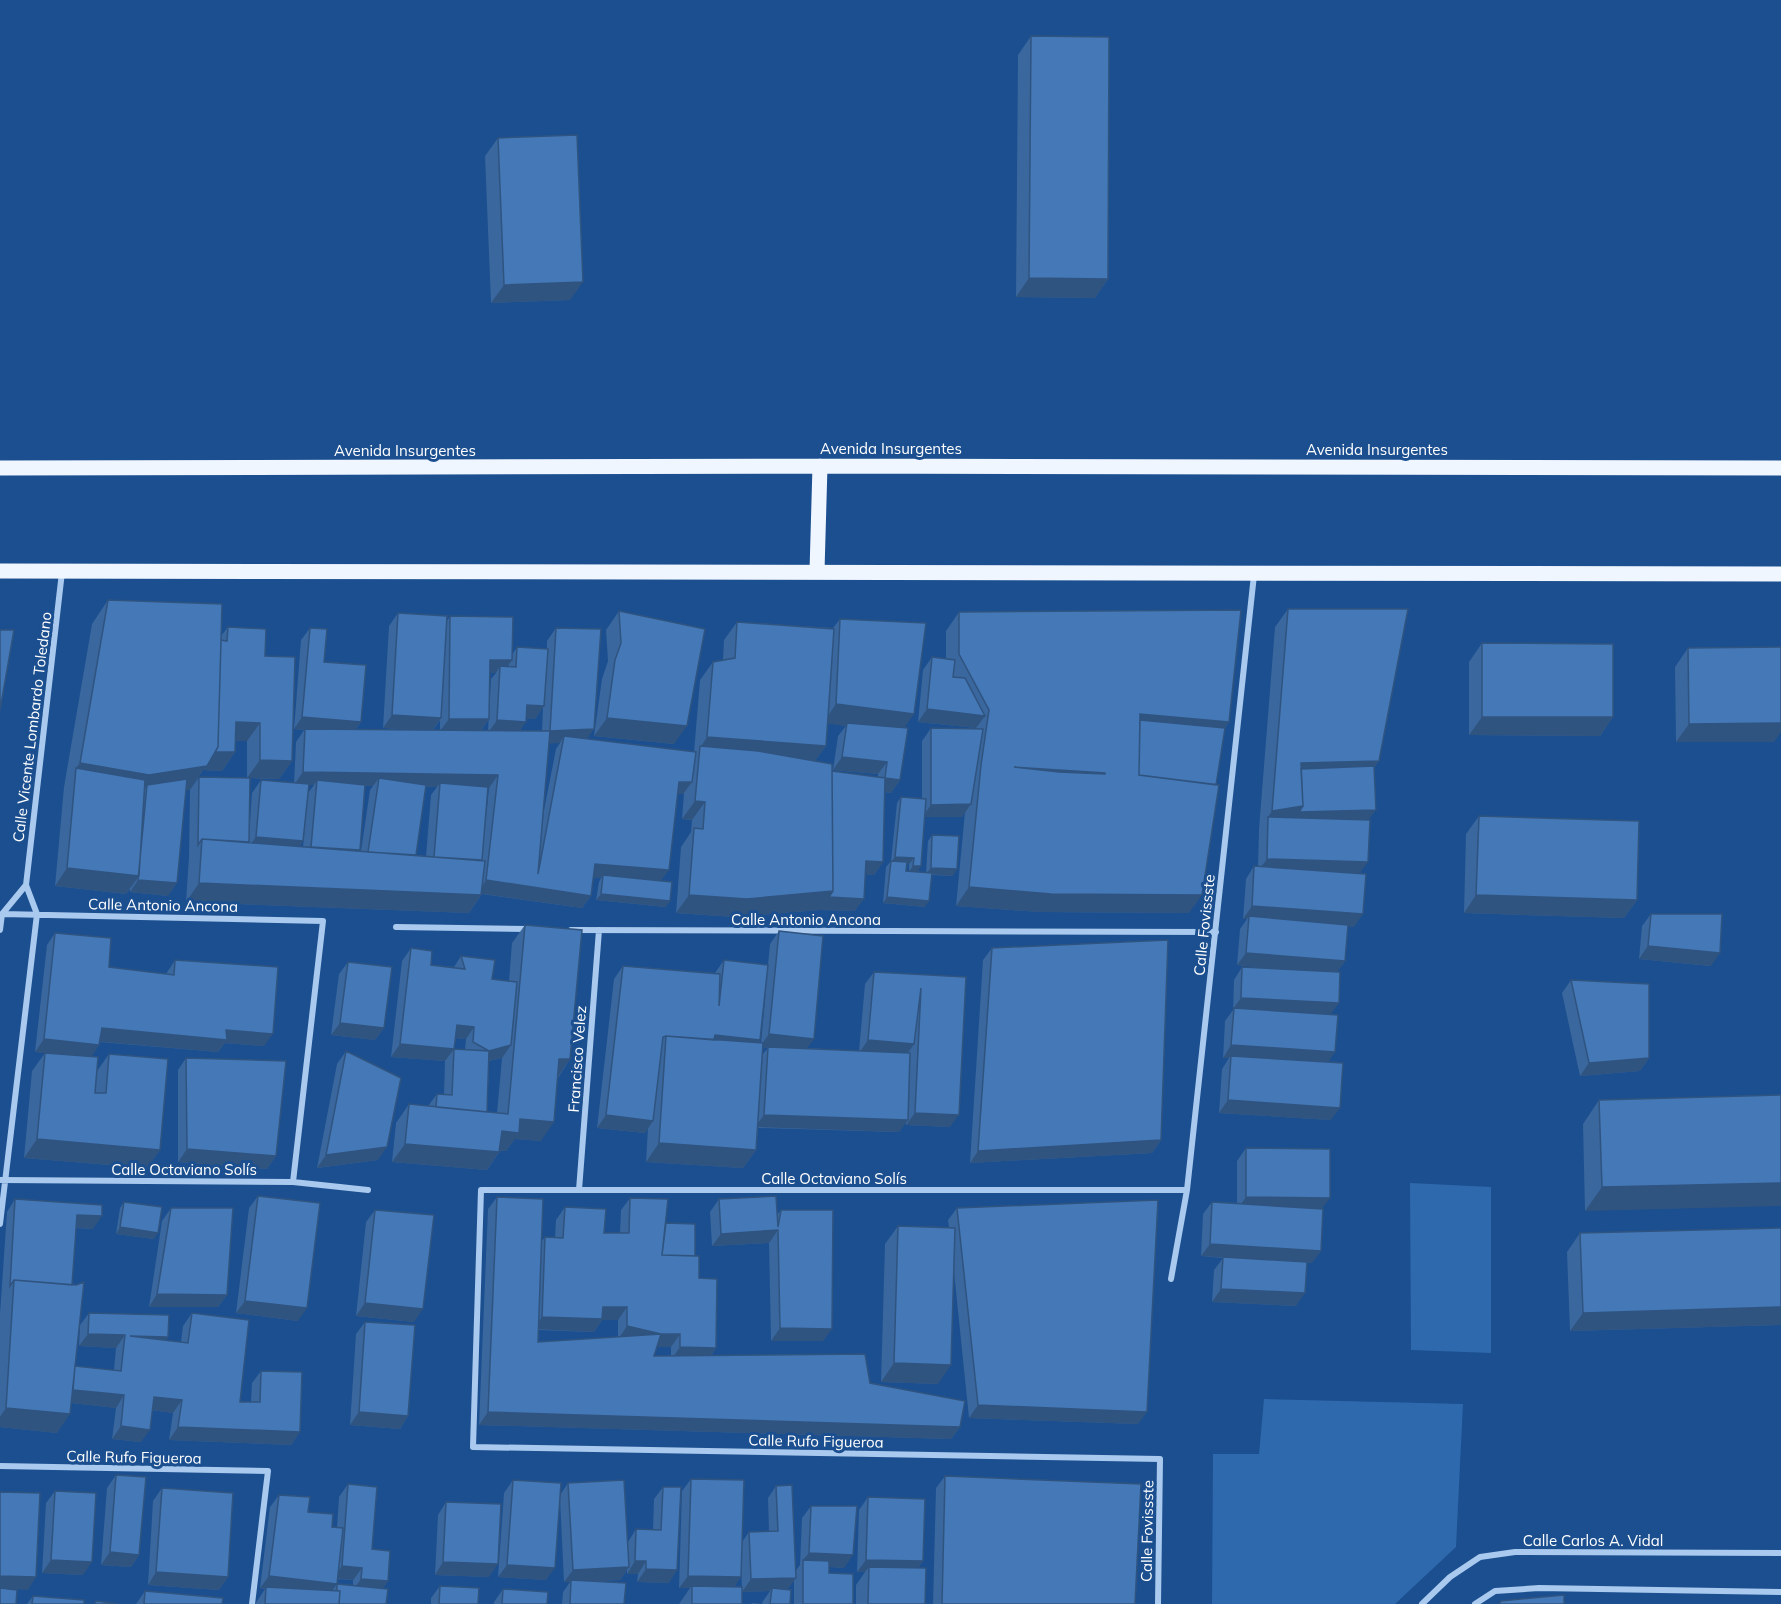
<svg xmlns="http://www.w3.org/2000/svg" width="1781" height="1604" font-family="Mulish,sans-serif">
	<rect width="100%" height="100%" fill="#1b4f8f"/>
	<!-- park -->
	<path fill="#2e69ad" d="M1410,1183L1491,1187V1353L1411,1350Z
		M1264,1399L1463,1404L1456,1547L1395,1604H1212L1213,1454H1259Z"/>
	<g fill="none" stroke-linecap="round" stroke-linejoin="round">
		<!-- street -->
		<path stroke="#a9c9ee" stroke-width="6" d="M2,914L323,921L293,1182
			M396,927L528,929
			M0,930L2,914L26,885
			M571,930L1216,932
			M0,1180L293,1182L368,1190
			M579,1190L599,930
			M0,1224L37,914L26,885L62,572
			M1171,1279L1187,1190L1254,575
			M0,1466L268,1471L252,1604
			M1158,1604L1160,1459L473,1447L481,1190H1187
			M1422,1604L1450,1577L1480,1557L1515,1552L1781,1553
			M1475,1604L1495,1591L1539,1588L1781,1592"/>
		<!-- primary -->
		<path stroke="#f0f6ff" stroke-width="15" d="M0,468L820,466L1781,468
			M0,571L1781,574
			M817,571L820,466"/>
	</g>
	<!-- wall -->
	<path fill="#3a679d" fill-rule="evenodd" d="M1031,36L1108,279L1095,298L1016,297L1018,55Z
		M498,138L570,300L491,303L485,156Z
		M108,600L221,636L228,627L265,656L292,761L279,779L250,778V822L252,793L261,780L294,783L296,742L304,730L294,729L301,640L310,628L324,662L361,722L355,730H421L383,728L389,626L398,613L447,621L450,616L512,655L517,647L547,649V641L556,628L587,739L694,752L700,680L713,662L723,660L724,640L737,622L833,628L840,619L905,728L900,780L891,793L885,792L883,862L874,875L865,874L855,911L820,910L734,917L676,913L681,847L691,832L692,820L682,819L684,793L683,794H678L661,881L666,907L596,900L599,882L601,878L593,877L591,896L582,908L482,894L469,913L186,902L189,857L190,790L199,777L247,778V741H235V752L222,771L203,770L190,790H186L168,896L130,892V889L126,894L55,886L64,787L92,624ZM490,673H496L491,679L488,731H481L489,719ZM543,707L542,731H520L526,718L535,719ZM440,720V730H433ZM827,723L846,726L838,736L833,770L878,774V777L832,771L815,761L826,746ZM549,743H560L556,749L543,815ZM309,785H314L308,793L303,847L300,846L303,841ZM365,786H373L370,790L361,851H359ZM426,787H437L431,795L426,856L416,855ZM488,788H489L484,835Z
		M1288,609L1379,761L1374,767L1369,820L1360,874L1354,927L1348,926L1345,961L1337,972L1330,1014L1328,1062L1331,1120L1219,1113L1222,1069L1229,1058H1223L1225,1021L1233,1010L1234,980L1242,967L1294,970L1237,965L1240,929L1247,919H1243L1246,879L1254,866L1258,867L1259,829L1275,627Z
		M619,611L674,744L594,736L602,679L608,661L606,630Z
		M959,612L1229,722L1225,728L1189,913L1039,912L956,906L965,812L962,817H925L918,872L926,873L928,841L932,835L953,876L932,875L925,907L883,903L886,867L891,861L897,803L901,797L922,798V741L931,728L976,729V728L918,722L923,670L932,657L946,659V631ZM907,864H909V871H906Z
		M1482,643L1613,717L1600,736L1469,735V662Z
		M1688,648L1774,742H1676L1675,667Z
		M1479,816L1637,900L1624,918L1464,913L1466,834Z
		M1651,914L1711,966L1639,959L1642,926Z
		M525,925L570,1059L558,1078L541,1141L515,1139L506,1151H500L487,1170L392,1162L396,1123L409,1104L428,1106L437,1094H444L445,1061L391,1057L402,961L411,948L431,965L454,967L461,956L492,979L509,981L512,943ZM456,1038L466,1039L465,1049H454ZM502,1058L497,1113L487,1112L489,1061Z
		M779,931L807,1048L859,1051L865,984L874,972L966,977L950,1127L906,1125V1122L899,1132L758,1128L756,1150L743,1168L646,1162L648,1128L645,1133L597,1128L614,979L623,966L715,973L724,960L768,965L770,944ZM766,989L761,1043H759L760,1040ZM763,1047L768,1048L762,1055Z
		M55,933L109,967L166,974L175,960L264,1046L225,1043L218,1052L100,1042L91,1057L97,1071L109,1054L160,1150L147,1168L24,1158L32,1071L45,1053L56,1054L35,1052L47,945Z
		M992,948L1161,1140L1152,1153L970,1163L983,960Z
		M348,962L384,1028L375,1040L331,1035L339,974Z
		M1571,980L1649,1058L1640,1071L1580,1076L1562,993Z
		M346,1051L378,1160L317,1168L337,1064Z
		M186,1058L276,1156L267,1169L178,1162V1070Z
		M1781,1095L1585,1211L1583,1124L1599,1100Z
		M1246,1148L1322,1209L1312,1263H1306L1296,1306L1212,1302L1214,1270L1223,1258L1201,1256L1203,1214L1212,1202L1237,1203V1161Z
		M258,1196L298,1321L236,1313L249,1208Z
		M497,1197L541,1242L545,1237L555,1238L556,1220L565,1207L604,1233H620L621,1210L630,1198L666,1223L695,1256L699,1278L716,1348L711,1356L870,1383L960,1427L951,1439L479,1425L488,1209ZM602,1320H618V1337L538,1342V1330L594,1332ZM657,1347H671V1356H654Z
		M15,1199L93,1229L76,1228L72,1285L75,1366L114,1370L116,1348L79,1346L80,1325L89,1313L168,1337L166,1340L181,1342L183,1326L192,1313L240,1402H251L252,1383L261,1371L300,1432L291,1445L169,1440L173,1413L152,1410L141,1442L112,1439L116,1408L72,1403L57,1433L0,1427V1314L7,1212Z
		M719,1199L777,1215L781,1210L823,1341H771L769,1243L712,1246L710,1212Z
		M124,1202L154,1239L116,1234L120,1208Z
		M171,1208L227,1295L218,1307H149L162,1221Z
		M957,1208L1138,1424L969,1418L954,1272L938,1384L881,1382L885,1244L898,1226L949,1227L948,1220Z
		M375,1210L414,1322L356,1316L366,1222Z
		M1781,1228V1325L1570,1331L1567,1252L1580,1233Z
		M365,1322L408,1416L400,1429L350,1425L356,1334Z
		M116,1475L139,1555L131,1567L101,1565L107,1488Z
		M945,1476L1135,1604H933L936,1488Z
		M691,1479L742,1542L749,1532L769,1531L768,1498L776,1486L795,1572L800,1565L802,1518L811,1506L844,1568L829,1567V1573L853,1604H794V1580L787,1590L790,1604H751L752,1603L762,1604L763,1601L770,1591L742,1592V1604H679L690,1588H679L682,1491ZM741,1571L742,1587L735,1586Z
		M513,1480L560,1495L568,1483L628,1542L636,1529L653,1530L654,1499L663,1487L669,1583L637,1582L638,1574H627V1570L620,1580L593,1581L624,1604H562L563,1592L570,1582H564L560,1499L546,1580L498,1577L504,1493Z
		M348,1484L372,1549L388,1581L383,1588L265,1604H255L265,1589L260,1588L270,1507L279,1495L332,1527L337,1528L339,1497ZM337,1579L353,1580V1585L337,1584Z
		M162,1488L228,1577L219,1590L148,1585L153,1501Z
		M55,1491L83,1575L42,1573L46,1503Z
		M868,1497L923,1561L918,1568L925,1604H856V1585L865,1572H857L859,1510Z
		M446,1502L489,1577L435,1575L438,1515Z
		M440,1586L478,1604H431V1598Z
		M503,1589L547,1604H494V1602Z
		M145,1591L222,1604H136Z
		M33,1596L84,1604H27Z"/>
	<!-- shaded-wall -->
	<path fill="#305480" d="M1029,278L1108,279L1095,298L1016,297Z
		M583,282L570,300L491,303L504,285Z
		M490,660H512L503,673L500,666L496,673H481Z
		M836,704L914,714L901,733L847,723L846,726L823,723Z
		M527,705L544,706L535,719L518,718Z
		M927,709L985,716L976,728L918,722Z
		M1140,714L1229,722L1216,740L1136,720Z
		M392,715L441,718L432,731L383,728Z
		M302,717L361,722L352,734L294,729Z
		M1482,717H1613L1600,736L1469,735Z
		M607,718L687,726L674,744L594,736Z
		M449,719H489L480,732L440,731Z
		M497,720L526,722L517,735L488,733Z
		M236,722L260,723L247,741H223Z
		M1781,723V732L1774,742H1676L1689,724Z
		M594,729L585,742L564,736L560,743L541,744L550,731Z
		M707,737L826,746L813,764L700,748Z
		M214,752H235L222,771L203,770L190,790L146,796L147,785L139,798L76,768L80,763Z
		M842,757L887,762L878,774L833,770Z
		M260,760L292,761L279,779L247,778Z
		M1379,761L1366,779L1298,781L1301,763Z
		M1014,767L1105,773L1092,791Z
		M303,772L498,775L489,788L439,787L440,783L437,787L378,786L379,778L373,786L317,785V780L314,785H294Z
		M885,778L900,780L891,793L876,790Z
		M679,782H692L683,794H670Z
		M695,801L705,802L692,820L682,819Z
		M971,804L962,817H922L931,805Z
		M1303,806L1376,810L1367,822L1268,817L1272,811Z
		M256,837L303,841L295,854L247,849Z
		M895,857L914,858L909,864L891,863Z
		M1267,859L1368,862L1359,874L1258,871Z
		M866,861L883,862L874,875L857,874Z
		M595,864L669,870L660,882L603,875L601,878L587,877Z
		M913,866H921L917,873L909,872Z
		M67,868L139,876L126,894L55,886Z
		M931,868L957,869L953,876L926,874Z
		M138,880L177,883L168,896L130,892Z
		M486,880L591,896L582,908L477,893Z
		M199,883L481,895L469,913L186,902Z
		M969,887L1202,895L1189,913L1039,912L956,906Z
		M833,891L864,899L855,911L820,910L734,917L676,913L689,895Z
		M601,894L670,901L666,907L596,900Z
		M1476,895L1637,900L1624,918L1464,913Z
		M887,897L929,901L925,907L883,903Z
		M1252,906L1363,914L1354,927L1248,919L1249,916L1247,919H1243Z
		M1648,946L1720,953L1711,966L1639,959Z
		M1246,953L1345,961L1336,974L1237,965Z
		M1241,998L1339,1003L1330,1015L1234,1008L1232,1010Z
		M340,1023L384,1028L375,1040L331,1035Z
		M457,1025L474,1027L466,1039L449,1038Z
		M102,1028L226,1030L273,1034L264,1046L225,1043L218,1052L93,1041Z
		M769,1034L814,1039L805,1051L760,1047Z
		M715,1035L760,1040L751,1053L705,1054Z
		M44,1039L99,1045L91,1058L35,1052Z
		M868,1040L914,1044L905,1057L859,1053Z
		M400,1044L454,1049L445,1061L391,1057Z
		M511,1045L502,1058L480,1063L489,1051Z
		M1231,1045L1335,1052L1327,1064L1231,1056L1229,1058H1223Z
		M1649,1058L1640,1071L1580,1076L1589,1063Z
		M559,1059H570L557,1078Z
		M1228,1100L1340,1108L1331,1120L1219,1113Z
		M915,1113L959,1115L950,1127L906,1125Z
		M606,1115L653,1121L645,1133L597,1128Z
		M764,1115L908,1120L899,1132L755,1127Z
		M520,1119L554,1122L541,1141L515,1139L506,1151L489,1150L502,1131Z
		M37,1139L160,1150L147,1168L24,1158Z
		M1161,1140L1152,1153L970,1163L978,1151Z
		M659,1143L756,1150L743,1168L646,1162Z
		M405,1144L499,1152L487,1170L392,1162Z
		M387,1147L378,1160L317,1168L326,1155Z
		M187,1149L276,1156L267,1169L178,1162Z
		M1781,1183V1206L1585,1211L1602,1187Z
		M1246,1197L1330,1198L1321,1210H1237Z
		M77,1215L102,1216L93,1229L68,1227Z
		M120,1227L158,1233L154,1239L116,1234Z
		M778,1230L769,1243L712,1246L721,1234Z
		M1210,1244L1321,1251L1312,1263L1201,1256Z
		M1221,1289L1305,1293L1296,1306L1212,1302Z
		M157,1294L227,1295L218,1307H149Z
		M245,1301L307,1308L298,1321L236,1313Z
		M365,1303L423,1309L414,1322L356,1316Z
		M603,1307H627L618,1320H602L594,1332L533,1329L542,1317Z
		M1781,1307V1325L1570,1331L1583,1313Z
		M627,1326L680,1334L671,1347H653L619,1338Z
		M780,1328L832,1329L823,1341H771Z
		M88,1334L125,1335L116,1348L79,1346Z
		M130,1336L168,1337L159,1349Z
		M680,1347L716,1348L707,1361L671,1360Z
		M894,1363L951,1365L938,1384L881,1382Z
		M70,1389L124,1395L116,1408L61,1402Z
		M154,1397L182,1400L173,1413L145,1409Z
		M978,1405L1147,1412L1138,1424L969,1418Z
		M6,1408L70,1414L57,1433L0,1427V1417Z
		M359,1412L408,1416L400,1429L350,1425Z
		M488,1412L960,1427L951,1439L479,1425Z
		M121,1426L150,1430L141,1442L112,1439Z
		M178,1427L300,1432L291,1445L169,1440Z
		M110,1552L139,1555L131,1567L101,1565Z
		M809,1553L853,1555L844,1568L803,1565V1560Z
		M51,1560L92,1562L83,1575L42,1573Z
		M866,1560L923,1561L914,1574L869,1567L865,1572H857Z
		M635,1561H646L638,1574H627Z
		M443,1562L498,1564L489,1577L435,1575Z
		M507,1565L555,1568L546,1580L498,1577Z
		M342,1566L362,1568L353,1580L333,1578Z
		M629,1567L620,1580L571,1582V1580L570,1582H564L573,1570Z
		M646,1569L677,1570L669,1583L637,1582Z
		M156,1572L228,1577L219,1590L148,1585Z
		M0,1576L36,1577L28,1590L0,1588Z
		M269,1576L337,1584L328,1596L260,1588Z
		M688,1576L741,1577L732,1590L692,1586L690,1588H679Z
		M796,1578L787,1590L772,1588L770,1591L742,1592L751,1579Z
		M361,1579L388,1581L379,1594L352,1592Z"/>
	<!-- building -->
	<path fill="#4478b7" stroke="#305480" stroke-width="1.5" fill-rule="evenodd" d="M1031,36L1109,37L1108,279L1029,278Z
		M577,135L583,282L504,285L498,138Z
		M108,600L222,604L218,747L207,766L149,775L80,763Z
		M1288,609H1408L1379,761L1301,763L1303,806L1272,811Z
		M1241,610L1229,722L1140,714L1139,775L1219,785L1202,895L1051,894L969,887L981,765L989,710L959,654V612ZM1014,767L1105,773V774L1059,772Z
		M619,611L705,629L687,726L607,718L615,660L621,643Z
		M398,613L447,616L441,718L392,715Z
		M450,616L513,617L512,660H490L489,719H449Z
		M840,619L926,623L914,714L836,704Z
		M737,622L834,629L826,746L707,737L713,662L735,658Z
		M228,627L266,629L265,656L295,657L292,761L260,760V723L236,722L235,752H215L218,747L221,640L227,641Z
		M310,628L327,629L324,662L366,665L361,722L302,717Z
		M556,628L601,629L594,729L550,731Z
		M0,630H14L0,710Z
		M1482,643L1613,644V717H1482Z
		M517,647L548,649L544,706L527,705L526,722L497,720L500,666L516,667Z
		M1781,647V723L1689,724L1688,648Z
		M932,657L955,660L953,677L965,678L985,716L927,709Z
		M1140,720L1225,728L1216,785L1139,775Z
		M847,723L908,728L900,780L885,778L887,762L842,757Z
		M931,728L983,729L971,804L931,805Z
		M305,729L550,731L538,874L564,736L696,752L692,782H679L669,870L595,864L591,896L486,880L498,775L303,772Z
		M700,746L758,751L832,764L833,891L747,899L689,895L694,828L703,829L705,802L695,801Z
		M1374,766L1376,810L1299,812L1303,806L1301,769Z
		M76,768L145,780L139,876L67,868Z
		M832,771L885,778L883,862L866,861L864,899L829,897L833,891Z
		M199,777L250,778L249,842L202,839L198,845Z
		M379,778L426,785L416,855L368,852Z
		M187,779L177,883L138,880L147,785Z
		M261,780L309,784L303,841L256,837Z
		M317,780L365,785L360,850L311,847Z
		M440,783L488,787L482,860L434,857Z
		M901,797L926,799L921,866H913L914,858L895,857Z
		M1479,816L1639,821L1637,900L1476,895Z
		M1268,817L1370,820L1368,862L1267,859Z
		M932,835L959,836L957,869L931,868Z
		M202,839L485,861L481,895L199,883Z
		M891,861L907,862L906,871L932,873L929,901L887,897Z
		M1254,866L1366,874L1363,914L1252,906Z
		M603,875L672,882L670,901L601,894Z
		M1651,914H1722L1720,953L1648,946Z
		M1249,916L1348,925L1345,961L1246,953Z
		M525,925L582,930L570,1059H559L554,1122L520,1119L519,1133L502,1131L499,1152L405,1144L409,1104L508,1114Z
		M779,931L823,936L814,1039L769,1034Z
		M55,933L111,938L109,967L174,975L175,960L278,967L273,1034L226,1030L227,1040L102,1028L99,1045L44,1039Z
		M1168,940L1161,1140L978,1151L992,948Z
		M411,948L432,951L431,965L465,969L461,956L495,960L492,979L517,982L511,1045L489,1051L473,1042L474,1027L457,1025L454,1049L400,1044Z
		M724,960L768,965L760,1040L715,1035L714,1040L666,1036L663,1037L653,1121L606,1115L623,966L720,974L719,1006Z
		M348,962L392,967L384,1028L340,1023Z
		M1242,967L1340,972L1339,1003L1241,998Z
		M874,972L966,977L959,1115L915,1113L921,988L914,1044L868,1040Z
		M1571,980L1649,984V1058L1589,1063Z
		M1234,1008L1338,1015L1335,1052L1231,1045Z
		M666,1036L763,1043L756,1150L659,1143Z
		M768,1047L910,1053L908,1120L764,1115Z
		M454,1049L489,1051L487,1112L436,1107L437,1094L452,1095Z
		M346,1051L401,1078L387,1147L326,1155Z
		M45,1053L98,1057L95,1093H106L109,1054L168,1059L160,1150L37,1139Z
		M1231,1056L1343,1063L1340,1108L1228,1100Z
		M186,1058L286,1061L276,1156L187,1149Z
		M1781,1095V1183L1602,1187L1599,1100Z
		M1246,1148L1330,1149V1198L1246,1197Z
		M258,1196L320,1203L307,1308L245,1301Z
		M776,1196L778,1227L781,1210H833L832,1329L780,1328L778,1230L721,1234L719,1199Z
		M497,1197L543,1199L538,1342L661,1334L654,1356L865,1354L870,1383L965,1401L960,1427L488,1412Z
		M630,1198L668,1199L662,1255L699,1256V1278L717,1279L716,1348L680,1347V1334H661L627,1326V1307H603L602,1319L542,1317L545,1237L563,1238L565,1207L606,1209L604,1233H629Z
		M15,1199L102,1205V1216L77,1215L72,1285L14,1280L10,1286Z
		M1158,1200L1147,1412L978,1405L957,1208Z
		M124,1202L162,1207L158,1233L120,1227Z
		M1212,1202L1323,1209L1321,1251L1210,1244Z
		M171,1208H233L227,1295L157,1294Z
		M375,1210L434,1215L423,1309L365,1303Z
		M666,1223L695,1224V1256L662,1255Z
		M898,1226L955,1228L951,1365L894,1363Z
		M1781,1228V1307L1583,1313L1580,1233Z
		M1223,1257L1307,1262L1305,1293L1221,1289Z
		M14,1280L76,1285L84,1282L70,1414L6,1408Z
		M89,1313L169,1315L168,1337L130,1336L188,1343L192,1313L249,1320L240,1402H260L261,1371L302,1372L300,1432L178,1427L182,1400L154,1397L150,1430L121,1426L124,1395L73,1390L75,1366L121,1371L125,1335L88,1334Z
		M365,1322L415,1325L408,1416L359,1412Z
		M116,1475L146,1477L139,1555L110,1552Z
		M945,1476L1141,1484L1135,1604H942Z
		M691,1479L744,1480L741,1577L688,1576Z
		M513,1480L561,1483L555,1568L507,1565Z
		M624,1480L629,1567L573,1570L568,1483Z
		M348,1484L377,1487L372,1549L390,1551L388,1581L361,1579L362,1568L342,1566Z
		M792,1485L796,1578L751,1579L749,1532L778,1531L776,1486Z
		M663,1487H681L677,1570L646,1569V1561H635L636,1529L661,1530Z
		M162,1488L233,1493L228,1577L156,1572Z
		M55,1491L96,1493L92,1562L51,1560Z
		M0,1492L40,1493L36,1577L0,1576Z
		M279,1495L310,1497L308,1512L333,1514L332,1527L343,1528L337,1584L269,1576Z
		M868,1497L925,1499L923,1561L866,1560Z
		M446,1502L501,1504L498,1564L443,1562Z
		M811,1506H857L853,1555L809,1553Z
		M803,1560L829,1561V1573L853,1574V1604H803Z
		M869,1567L926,1568L925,1604H868Z
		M571,1580L626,1583L624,1604H570Z
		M337,1584L388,1589L386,1604H339L340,1591H337Z
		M440,1586L479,1588L478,1604H439Z
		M692,1586L742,1587V1604H692Z
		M266,1587L340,1591L339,1604H265Z
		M0,1588L17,1590L16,1604H0Z
		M772,1588L791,1590L790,1604H770Z
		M503,1589L548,1592L547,1604H502Z
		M145,1591L223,1598L222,1604H144Z
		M1564,1595V1604H1499L1501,1601Z
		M33,1596L84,1600V1604H32Z
		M96,1601L118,1604H95Z"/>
	<g text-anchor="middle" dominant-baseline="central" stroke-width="6" stroke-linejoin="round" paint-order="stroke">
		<!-- street labels -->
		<g font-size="15" fill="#fff" stroke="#1b4f8f">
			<text x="891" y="448">Avenida Insurgentes</text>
			<text x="1377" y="449">Avenida Insurgentes</text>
			<text x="405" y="450">Avenida Insurgentes</text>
			<text transform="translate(32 727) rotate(-83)">Calle Vicente Lombardo Toledano</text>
			<text transform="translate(163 905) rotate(1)">Calle Antonio Ancona</text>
			<text x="806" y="919">Calle Antonio Ancona</text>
			<text transform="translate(1204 925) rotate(-84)">Calle Fovissste</text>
			<text transform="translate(577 1059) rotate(-86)">Francisco Velez</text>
			<text x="184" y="1169">Calle Octaviano Solís</text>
			<text x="834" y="1178">Calle Octaviano Solís</text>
			<text transform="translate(816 1441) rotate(1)">Calle Rufo Figueroa</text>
			<text transform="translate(134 1457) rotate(1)">Calle Rufo Figueroa</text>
			<text transform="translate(1147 1531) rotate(-89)">Calle Fovissste</text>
			<text x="1593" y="1540">Calle Carlos A. Vidal</text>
		</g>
	</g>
</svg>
